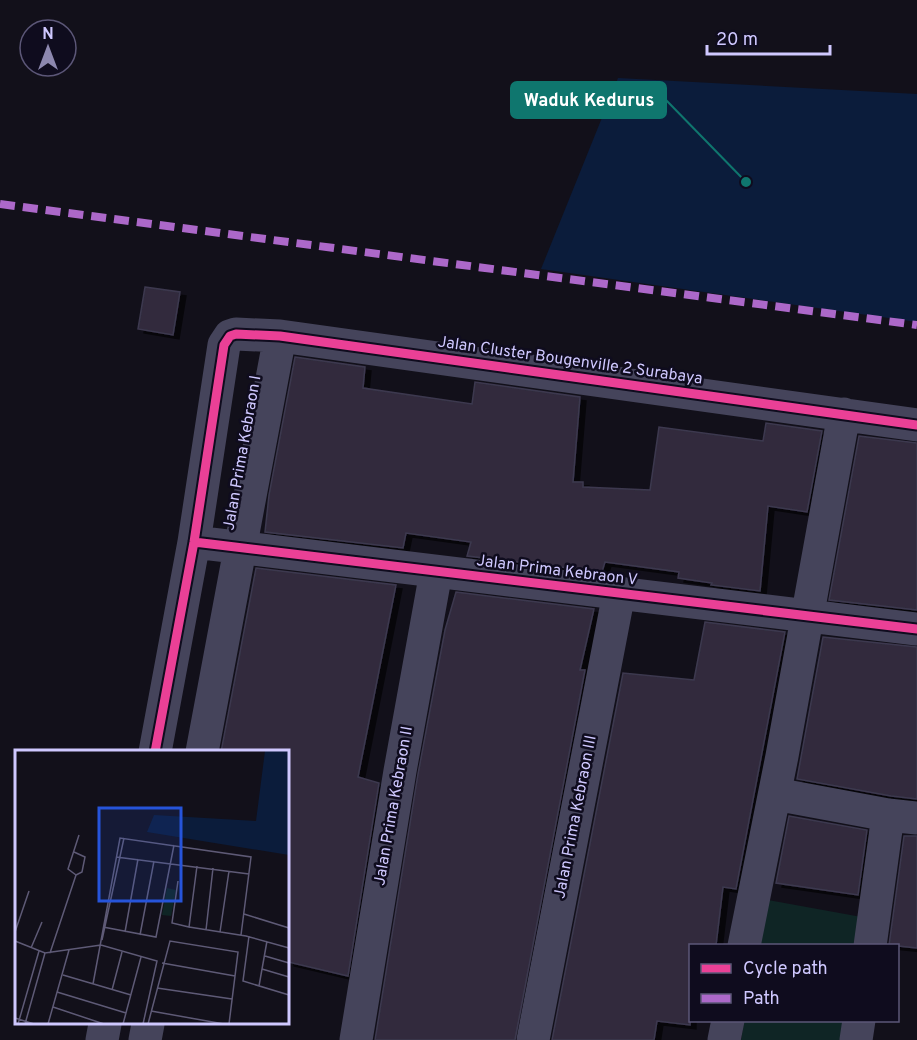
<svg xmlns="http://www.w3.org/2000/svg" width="917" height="1040" font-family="Overpass,sans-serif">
	<defs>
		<filter id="shadow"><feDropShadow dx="6" dy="4" stdDeviation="0" flood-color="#0009"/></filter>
	</defs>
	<rect width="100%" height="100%" fill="#12101a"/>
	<!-- green -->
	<path fill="#0f2525" d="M768,900L867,918L861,945L759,946Z
		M744,1021H847L843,1040H741Z"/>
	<!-- water -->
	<path fill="#0b1c3b" d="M618,78L917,94V322L541,269Z"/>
	<!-- building -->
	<path fill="#302c3d" stroke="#3d394f" stroke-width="1.5" filter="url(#shadow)" d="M145,287L180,292L173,335L138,329Z
		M295,357L365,367L363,388L472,404L475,382L580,397L573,482H583V487L650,490L659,427L763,441L766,423L822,431L807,512L768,506L760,591L711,585L712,583L678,578L679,572L605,562L602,572L467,556L471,542L406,533L403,548L265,532L269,495Z
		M859,436L917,443V610L829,600Z
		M256,568L396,585L358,777L379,783L348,976L288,962V752H221Z
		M456,592L594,609L580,670H585L515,1040H375L418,774L445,630Z
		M705,622L785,632L736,889L723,887L716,945H690V1025L657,1021L654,1040H552L623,673L694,680Z
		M823,637L917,647V799L891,796L797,779Z
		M789,816L867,830L858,895L776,883Z
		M904,836H917V948L889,945Z"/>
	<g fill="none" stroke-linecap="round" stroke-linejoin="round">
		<!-- minor -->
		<path stroke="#45445b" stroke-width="33" d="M194,542L917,629
			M155,752L194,542L224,345L230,336L236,334L280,336L917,425
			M202,752L280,336
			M775,794L888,815L917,818
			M744,946L782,756L844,414
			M870,946L888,815
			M102,1040L105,1024
			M145,1040L148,1024
			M356,1040L400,771L436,572
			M533,1040L619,593
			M724,1040L728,1020
			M856,1040L859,1020"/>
		<!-- quiet -->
		<path stroke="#ac68c9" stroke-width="8" stroke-dasharray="15 8" stroke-linecap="butt" d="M0,204L917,325"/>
		<defs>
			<path id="cycleway" d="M194,542L917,629
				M155,752L194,542L224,345L230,336L236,334L280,336L917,425"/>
		</defs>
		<!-- cycleway casing -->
		<use href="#cycleway" stroke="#0f0c1e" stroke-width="13"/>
		<!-- cycleway -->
		<use href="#cycleway" stroke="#ea4096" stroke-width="9"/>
	</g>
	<g text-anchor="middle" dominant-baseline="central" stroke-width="5" stroke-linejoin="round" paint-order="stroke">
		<!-- street labels -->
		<g font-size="16" fill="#cfc8ff" stroke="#0f0c1e">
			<text transform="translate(570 361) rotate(8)">Jalan Cluster Bougenville 2 Surabaya</text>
			<text transform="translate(243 453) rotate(-80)">Jalan Prima Kebraon I</text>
			<text transform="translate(557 571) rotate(7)">Jalan Prima Kebraon V</text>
			<text transform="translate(394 806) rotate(-80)">Jalan Prima Kebraon II</text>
			<text transform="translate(576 817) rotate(-79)">Jalan Prima Kebraon III</text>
		</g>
	</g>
	<!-- overview -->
	<g transform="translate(15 750)">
		<rect width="274" height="274" fill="#12101a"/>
		<path d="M152,138L161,140L156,166L147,165Z" fill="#0f2525"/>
		<path d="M250,1H274V105L132,82L139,65L241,71Z" fill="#0b1c3b"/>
		<path fill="none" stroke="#5e5a76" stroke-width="1.5" d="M59,102L70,107L67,122L61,125M101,107L234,124M163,131L157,173L174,177L182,116M229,164L274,178M88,177L141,187L159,95M174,177L231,186L274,198M191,180L198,118M0,182L14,141M110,182L123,109M205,182L214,121M125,185L139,111M234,186L228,231L274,245M87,190L109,88M0,191L30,203L86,195L142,211L128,274M16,198L27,172M35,203L61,125L53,119L64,85M250,206L274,213M147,213L220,226M247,219L274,227M48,225L116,245M78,234L105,88L236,107L226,185M244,236L252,191M142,238L217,249M97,240L107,202M42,242L111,263M38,257L89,274M136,261L209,274M0,268L19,274M3,274L24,201M10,274L30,203M33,274L54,200M108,274L126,207M133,274L155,191L223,202L214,274"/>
		<path fill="#2654da" fill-opacity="0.15" stroke="#2654da" stroke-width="3" d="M84,58H166V151H84Z"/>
		<rect width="274" height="274" fill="none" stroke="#cfc8ff" stroke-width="3"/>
	</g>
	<!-- callouts -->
	<path fill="none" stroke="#0f766e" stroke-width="2" d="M746 182L666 100"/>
	<circle fill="#0f766e" stroke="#0f0c1e" stroke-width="2" cx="746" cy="182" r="6"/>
	<rect fill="#0f766e" stroke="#0f766e" stroke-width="2" x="511" y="82" width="155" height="36" rx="6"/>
	<g font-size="18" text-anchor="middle" font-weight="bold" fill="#fff">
		<text x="589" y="106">Waduk Kedurus</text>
	</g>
	<!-- legend -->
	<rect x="689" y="944" width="210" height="78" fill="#0f0c1e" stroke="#5c5778" stroke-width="1.5"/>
	<rect x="701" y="964" width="30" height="9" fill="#ea4096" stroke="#5c5778" stroke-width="1.5"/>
	<text x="743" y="974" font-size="18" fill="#cfc8ff">Cycle path</text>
	<rect x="701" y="994" width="30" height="9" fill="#ac68c9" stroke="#5c5778" stroke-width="1.5"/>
	<text x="743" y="1004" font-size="18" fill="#cfc8ff">Path</text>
	<!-- north arrow -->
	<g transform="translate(48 48)"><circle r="28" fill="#0f0c1e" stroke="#5c5778" stroke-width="1.5"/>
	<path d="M0-4.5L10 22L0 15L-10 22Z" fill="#8d88af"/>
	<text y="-9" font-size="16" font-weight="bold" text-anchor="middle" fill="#cfc8ff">N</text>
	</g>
	<!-- scale -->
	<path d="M707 45v9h123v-9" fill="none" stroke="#cfc8ff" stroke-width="3"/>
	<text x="716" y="45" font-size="18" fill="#cfc8ff" stroke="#0f0c1e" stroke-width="4.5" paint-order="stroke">20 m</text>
</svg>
